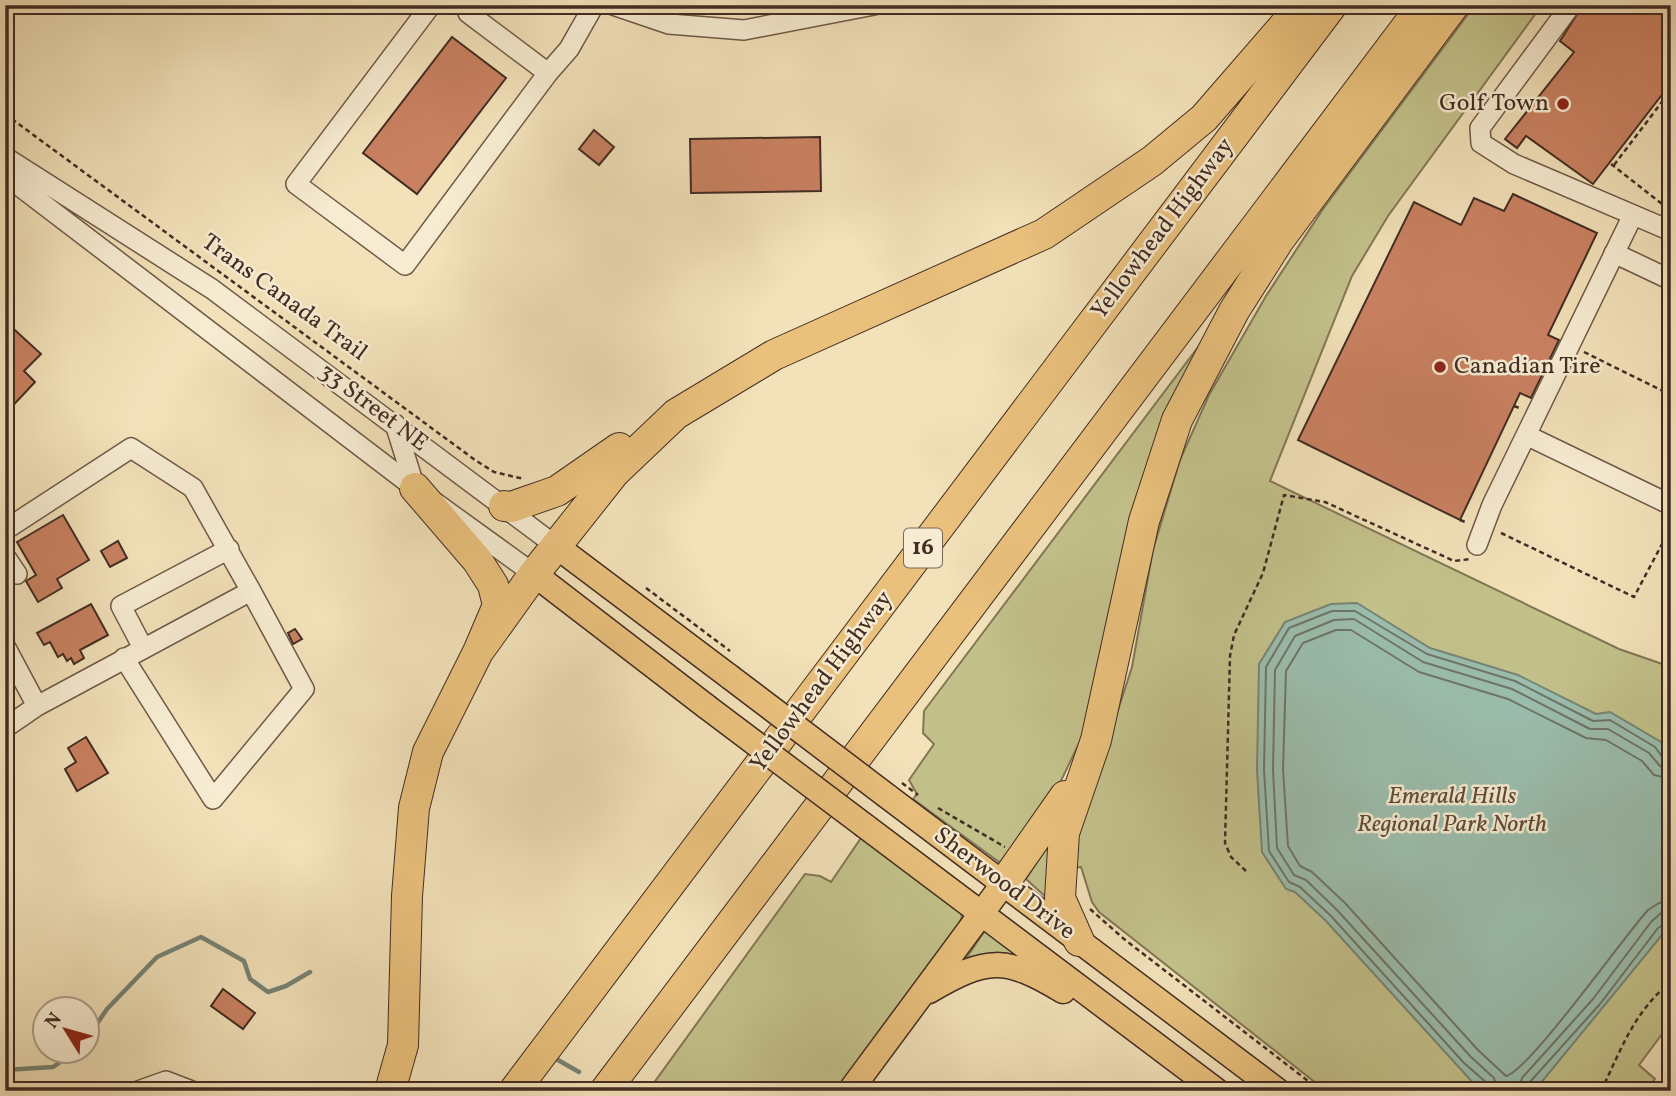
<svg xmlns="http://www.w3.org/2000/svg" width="1676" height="1096" font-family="Vollkorn,serif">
	<rect width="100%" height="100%" fill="#f2e1b9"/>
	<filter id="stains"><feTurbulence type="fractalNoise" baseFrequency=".00286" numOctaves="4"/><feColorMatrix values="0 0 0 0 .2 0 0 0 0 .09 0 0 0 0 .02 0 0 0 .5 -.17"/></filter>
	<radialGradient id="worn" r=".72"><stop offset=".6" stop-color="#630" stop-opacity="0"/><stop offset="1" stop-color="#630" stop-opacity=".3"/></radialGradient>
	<!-- green -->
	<path fill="#c3c18a" stroke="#827656" stroke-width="2" d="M1475,5H1542L1388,216L1352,276L1270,481L1619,649L1671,667V1022L1639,1065L1655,1079L1646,1091H1326L1099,912L1092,902L1081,867L1070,868L1072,852L1132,667L1153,550L1180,460L1209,395L1266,296L1323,209Z
		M1247,282L1222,324L1083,735L1044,816L1008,859L999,862L913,799L917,794L909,780L934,744L923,733L924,711Z
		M1059,828L1048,899L1026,879Z
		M861,838L959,909L962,917L955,934L836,1091H648L805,874L820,876L831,882Z
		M988,931L1041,971L969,960L967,957L984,932Z"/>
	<!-- water -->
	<path fill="#9bbeae" stroke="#778476" stroke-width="2" d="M1357,603L1430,648L1518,675L1596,714L1610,712L1661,742L1671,757V924L1540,1084C1521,1095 1496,1092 1475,1085L1326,921L1295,892L1286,889L1262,852L1257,770L1259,664L1285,622L1331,604Z"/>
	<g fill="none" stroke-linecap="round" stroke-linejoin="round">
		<!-- shore -->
		<path stroke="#6e7568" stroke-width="2" d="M1671,779L1654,775L1642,761L1606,740L1586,738L1508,699L1419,672L1351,630H1336L1303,643L1286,671L1283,769L1288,846L1300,866L1312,872L1345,903L1478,1050L1506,1076C1529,1071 1624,936 1648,910L1659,903L1671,901
			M1489,1091L1487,1083L1464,1063L1331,916L1300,887L1289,882L1269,851L1264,770L1266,667L1289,628L1332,611H1355L1427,654L1515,681L1593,721L1610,720L1655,747L1663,758L1671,760
			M1498,1091L1494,1078L1471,1057L1337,910L1306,880L1294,875L1277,848L1273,770L1275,670L1295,636L1334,620L1354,619L1423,662L1512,689L1590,729H1608L1649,753L1660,766L1671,769
			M1518,1091L1522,1078L1593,999L1651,922L1661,913L1671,911
			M1527,1091L1529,1083L1600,1004L1658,928L1671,920"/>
		<!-- stream -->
		<path stroke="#778476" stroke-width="4.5" d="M88,1037L107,1009L157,957L201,937L244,961L250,979L268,992L286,986L310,972
			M558,1060L579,1072
			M5,1070L53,1067L78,1050"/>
	</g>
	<!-- building -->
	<path fill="#c98161" stroke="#422c23" stroke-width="2" d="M1583,5H1671V83L1593,184L1526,136L1517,148L1505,139L1574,52L1560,41Z
		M452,37L506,78L417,194L363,153Z
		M594,130L614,147L599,165L579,149Z
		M820,137L821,191L691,193L690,139Z
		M1513,194L1597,233L1548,335L1559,340L1531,398L1520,393L1460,520L1298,440L1414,202L1461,225L1474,198L1504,211Z
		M5,321L41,354L24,371L35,382L5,414Z
		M63,515L89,560L57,579L62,588L38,602L26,581L36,575L17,542Z
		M118,541L127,558L110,567L101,551Z
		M91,604L108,635L80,650L84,658L74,664L71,658L67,661L63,654L58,657L50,642L44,645L37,633Z
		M295,629L302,639L293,644L288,633Z
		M86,737L108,773L77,791L65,769L76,762L68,748Z
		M223,989L255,1013L243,1029L211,1006Z"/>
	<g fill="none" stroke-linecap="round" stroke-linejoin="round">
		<defs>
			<path id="minor" d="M431,5L296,184L405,265L548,73
				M474,5L468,13L548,73L569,49L594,5
				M613,5L669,24L744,30L874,5
				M1571,5L1480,128L1481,143L1514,164L1671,231
				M5,157L212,289L556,546
				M5,175L415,488L534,574
				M1614,253L1671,280
				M395,424L415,488
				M1526,435L1671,505
				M5,530L131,448L193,488L251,591L37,706L5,728
				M1477,545L1492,505L1633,215
				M5,556L17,574
				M5,646L37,706
				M143,648L121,606L229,549
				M124,658L213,799L304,689L251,591
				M138,1091L166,1081L192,1091"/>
			<path id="major" d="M556,546L730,677
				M534,574L707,707
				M887,796L1278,1091
				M865,826L1217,1091
				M929,991C987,957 1005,956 1063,991
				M850,1091L1004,883"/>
			<path id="highway" d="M504,506L511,507L557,491L619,448
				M478,652L534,574L614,473L676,414L774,355L1044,234L1152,161L1204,118L1302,5
				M1004,883L1065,796
				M1079,941L1060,898L1064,833L1096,740L1144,521L1177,420L1234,311L1279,240L1454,5
				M390,1091L403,1045L407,896L414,808L428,752L478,652L498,605L493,585L477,560L415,488
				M514,1091L1332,5
				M605,1091L1423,5"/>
		</defs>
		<!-- minor casing -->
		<use href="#minor" stroke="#6e5948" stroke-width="22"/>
		<!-- major casing -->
		<use href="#major" stroke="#422c23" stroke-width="27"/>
		<!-- highway casing -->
		<use href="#highway" stroke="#422c23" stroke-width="32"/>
		<!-- path -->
		<path stroke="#422c23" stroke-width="2.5" stroke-dasharray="5 3.5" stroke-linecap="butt" d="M5,114L475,460L494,472L524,479
			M1611,164L1671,211
			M1614,165L1671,90
			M1584,352L1671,395
			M1514,406L1522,409
			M1460,520L1468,523
			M1501,533L1634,597L1671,527
			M646,588L730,651
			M938,808L1005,847
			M1246,871L1231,857L1225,843L1230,656L1234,635L1263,573L1284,495L1325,502L1454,561L1471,559
			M1090,909L1124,939L1321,1091
			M1601,1091C1621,1050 1634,1011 1671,982"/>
		<!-- minor -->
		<use href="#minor" stroke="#f7ecd2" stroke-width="19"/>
		<!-- major -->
		<use href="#major" stroke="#e9c07c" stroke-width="24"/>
		<!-- highway -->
		<use href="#highway" stroke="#e9c07c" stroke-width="30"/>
		<defs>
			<path id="major-bridge" d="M730,677L887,796
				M707,707L865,826"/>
		</defs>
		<!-- major-bridge casing -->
		<use href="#major-bridge" stroke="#422c23" stroke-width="27" stroke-linecap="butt"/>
		<!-- path-bridge -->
		<path stroke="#422c23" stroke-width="2.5" stroke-dasharray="5 3.5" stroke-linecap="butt" d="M902,783L918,795"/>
		<!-- major-bridge -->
		<use href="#major-bridge" stroke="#e9c07c" stroke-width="24"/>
	</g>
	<!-- markers -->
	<g fill="#8f2418" stroke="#f7ecd2" stroke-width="2.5">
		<circle cx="1563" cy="104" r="7"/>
		<circle cx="1440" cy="367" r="7"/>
	</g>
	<g text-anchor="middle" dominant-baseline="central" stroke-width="5" stroke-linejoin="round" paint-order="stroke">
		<!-- shield labels -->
		<rect fill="#f7ecd2" stroke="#786658" stroke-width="2" x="904" y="528.5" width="38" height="39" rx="5"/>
		<g font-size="23" font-weight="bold" fill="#422c23">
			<text x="923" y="548">16</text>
		</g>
		<!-- poi labels -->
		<g font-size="24" fill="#422c23" stroke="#f7ecd2" text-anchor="end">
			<text x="1549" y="104">Golf Town</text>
			<text x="1454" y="367" text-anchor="start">Canadian Tire</text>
		</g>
		<!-- street labels -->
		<g font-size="24" fill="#422c23" stroke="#f7ecd2">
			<text transform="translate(1163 229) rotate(-53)">Yellowhead Highway</text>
			<text transform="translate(284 298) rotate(36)">Trans Canada Trail</text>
			<text transform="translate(373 408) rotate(37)">33 Street NE</text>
			<text transform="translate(822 682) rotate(-53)">Yellowhead Highway</text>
			<text transform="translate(1004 884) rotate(37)">Sherwood Drive</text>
		</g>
		<!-- park labels -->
		<g font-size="24" font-style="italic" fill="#5c4a38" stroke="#f7ecd2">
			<text x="1452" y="797">Emerald Hills<tspan x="1452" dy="28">Regional Park North</tspan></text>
		</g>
	</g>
	<!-- margin -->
	<rect width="1676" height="1096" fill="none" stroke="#f2e1b9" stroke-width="28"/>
	<rect x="7" y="7" width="1662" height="1082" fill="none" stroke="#422c23" stroke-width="3.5"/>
	<rect x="14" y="14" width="1648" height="1068" fill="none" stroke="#422c23" stroke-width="2"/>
	<!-- north arrow -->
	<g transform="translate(66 1030) rotate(307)"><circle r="33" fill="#f7ecd2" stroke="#af9f8c" stroke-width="2"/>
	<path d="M0-5L12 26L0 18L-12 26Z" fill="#8f2418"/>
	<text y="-10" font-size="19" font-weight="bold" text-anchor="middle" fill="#422c23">N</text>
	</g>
	<rect width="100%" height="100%" filter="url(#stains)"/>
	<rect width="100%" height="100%" fill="url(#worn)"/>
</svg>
